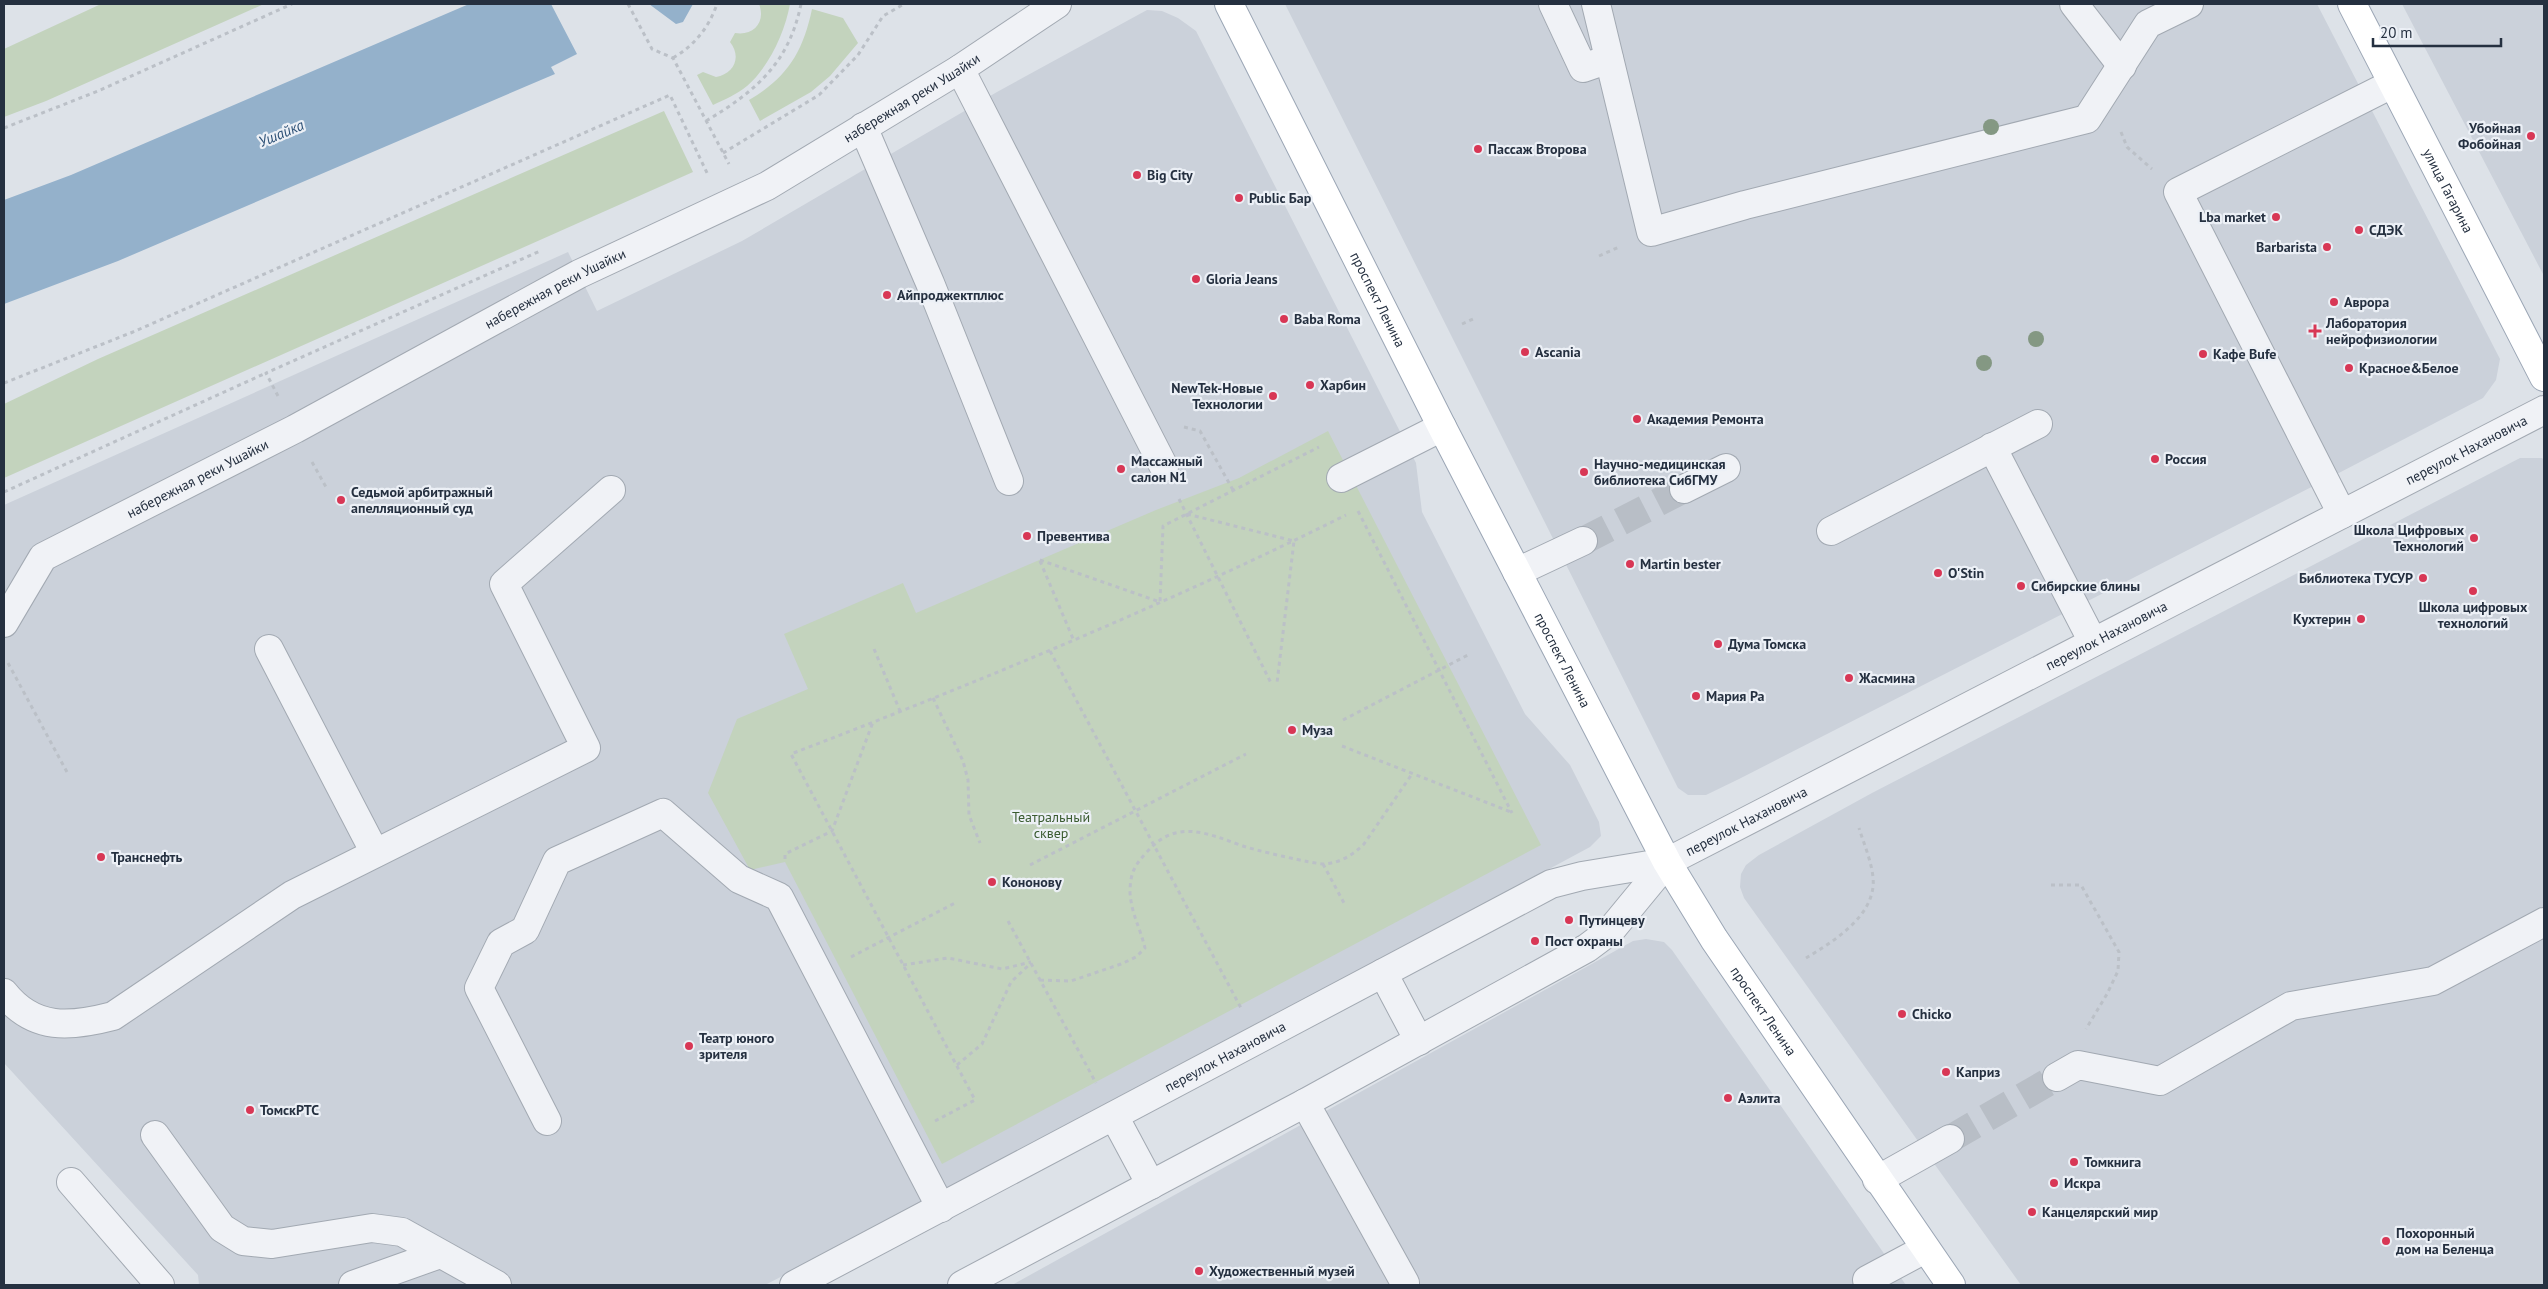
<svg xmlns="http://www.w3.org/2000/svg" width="2548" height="1289" font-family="'PT Sans',sans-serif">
	<rect width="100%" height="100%" fill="#dde2e8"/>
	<!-- built -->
	<path fill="#cbd1da" d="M1285,4H2317L2500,359L2496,380L2483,398L2335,475L1739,779L1706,795H1688L1678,788Z
		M2402,4H2544V276Z
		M1147,10L1162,11L1178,18L1196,31L1416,463L1422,512L1525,714L1570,765L1599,822L1601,836L1590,847L994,1167L765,1285H199L198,1275L4,1063V505L568,252L597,311L742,241L997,92Z
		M2520,458H2542L2544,460V1285H2021L1744,898L1740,887L1741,874L1746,865L1759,855L1872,793Z
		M1646,939L1664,942L1672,950L1906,1285H1012L1633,941Z"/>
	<!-- green -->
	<path fill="#c3d3bd" d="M101,4H264L46,101L4,117V49Z
		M759,4H790C785,32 769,67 747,86C737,94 724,100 713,105L697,75L703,72L716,77C734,74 742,57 730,42L735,33C754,36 766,22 759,4Z
		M812,9L843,18L858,43L830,76L811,92L760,121L749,100C787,78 803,52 812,9Z
		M664,111L693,172L4,478V404L98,359Z
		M1328,431L1541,845L942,1164L785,862L750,870L708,793L737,719L808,689L784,634L903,583L916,613L1156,510L1239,478Z"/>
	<!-- water -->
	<path fill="#94b1cb" d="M469,4H551L577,54L551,67L555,74L118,261L4,304V200L71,175Z
		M649,4H693L683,22L676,24Z"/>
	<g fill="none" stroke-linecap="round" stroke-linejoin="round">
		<!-- minor-tunnel -->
		<path stroke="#b8bec6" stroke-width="28" stroke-dasharray="28 14" stroke-linecap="butt" d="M1583,541L1684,489
			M1950,1139L2057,1077"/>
		<defs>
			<g id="minor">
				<path d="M1553,4L1583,68L1609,59"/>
				<path d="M1596,4L1651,232L1745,205L2087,119L2148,24L2189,4"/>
				<path d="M2074,4L2122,66"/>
				<path d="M960,69L1164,467"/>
				<path d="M863,127L930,283L1009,481"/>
				<path d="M1992,447L2093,642"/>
				<path d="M1341,478L1442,427"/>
				<path d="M1684,489L1726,468"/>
				<path d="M2342,514L2178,192L2392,84"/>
				<path d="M1831,531L2038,424"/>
				<path d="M1517,572L1583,541"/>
				<path id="s1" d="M4,623L43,557L295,429L579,274L767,186L960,69L1057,4"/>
				<path d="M269,649L375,853"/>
				<path d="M1383,973L1419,1041"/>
				<path d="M4,993C34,1031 71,1027 113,1016L292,895L586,748L504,584L611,490"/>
				<path d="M2057,1077L2078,1065L2160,1081L2291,1006L2433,981L2544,922"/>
				<path d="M1305,1103L1405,1283"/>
				<path d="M1114,1116L1151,1185"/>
				<path d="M547,1121L479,988L501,943L525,930L557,861L663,813L739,879L779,897L941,1208"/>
				<path d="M155,1135L222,1228L243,1241L272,1244L372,1228L402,1232L497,1285"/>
				<path d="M1877,1180L1950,1139"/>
				<path d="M71,1182L160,1285"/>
				<path d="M1867,1280L1925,1249"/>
				<path d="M353,1285L440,1254"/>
				<path id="s2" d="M794,1285L1551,884L1582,876L1667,862L2544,410"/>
				<path d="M962,1285L1305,1103L1587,948L1611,930L1667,862"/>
			</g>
			<g id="major">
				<path id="s3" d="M1229,4L1442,427L1667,862L1714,939L1951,1285"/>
				<path id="s4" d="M2352,4L2544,377"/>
			</g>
		</defs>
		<!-- minor casing -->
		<use href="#minor" stroke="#a2a9b2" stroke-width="30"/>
		<!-- major casing -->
		<use href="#major" stroke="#9ba6b5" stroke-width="30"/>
		<!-- path -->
		<path stroke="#bbc0c7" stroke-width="3" stroke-dasharray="4 4" stroke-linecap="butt" d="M628,4L652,49L673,58L729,164
			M673,58C695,45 709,27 717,4
			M706,121C756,91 789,63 801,4
			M4,128L98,91L292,4
			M2121,132L2127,147L2152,169
			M723,153L819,95L858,55L883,16L904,4
			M1599,256L1619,247
			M1462,324L1473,319
			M4,383L133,332L670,95L708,175
			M278,396L266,373L540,251
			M1184,427L1200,431L1233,490
			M312,462L326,487
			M4,492L266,373
			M1179,499L1272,685
			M1358,511L1512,813
			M1187,514L1294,541L1277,683
			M1040,560L1160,602L1163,526L1319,447
			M1040,561L1074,641
			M874,649L900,711
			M1050,651L1241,1008
			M8,663L68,774
			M933,698L963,761L968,780L969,815L980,843
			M1343,720L1468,655
			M1342,746L1511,812
			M785,859V854L832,831L873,722
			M1323,864L1344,903
			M1030,865L1246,754
			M2051,885H2081L2119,952L2118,971L2107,994L2086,1029
			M1008,921L1096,1083
			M851,957L955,903
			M1806,958C1834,941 1877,915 1873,877C1871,860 1864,844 1859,828
			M903,965L948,958L1002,969L1031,962
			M1040,980L1071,981L1121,964L1136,957L1145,948C1140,927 1132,916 1130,893C1130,874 1134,866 1146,853C1176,818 1206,833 1243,846C1254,850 1314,864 1324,864C1340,863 1353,855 1364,844L1412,774
			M957,1065L982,1044L1011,982L1031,963
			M935,1121L975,1100L791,754C979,682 1165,605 1346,515"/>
		<!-- minor -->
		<use href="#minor" stroke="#f0f2f6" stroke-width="28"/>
		<!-- major -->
		<use href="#major" stroke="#fff" stroke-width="28"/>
	</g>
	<!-- trees -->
	<g fill="#849883">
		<circle cx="1991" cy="127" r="8"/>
		<circle cx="2036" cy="339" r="8"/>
		<circle cx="1984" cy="363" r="8"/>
	</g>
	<!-- markers -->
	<g fill="#d83755" stroke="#ecf0f6" stroke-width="2">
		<circle cx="2531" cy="136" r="5"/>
		<circle cx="1478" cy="149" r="5"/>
		<circle cx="1137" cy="175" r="5"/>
		<circle cx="1239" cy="198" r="5"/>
		<circle cx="2276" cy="217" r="5"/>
		<circle cx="2359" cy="230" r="5"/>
		<circle cx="2327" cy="247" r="5"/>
		<circle cx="1196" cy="279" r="5"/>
		<circle cx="887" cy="295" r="5"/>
		<circle cx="2334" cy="302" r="5"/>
		<circle cx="1284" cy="319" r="5"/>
		<path d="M2312.5 323.5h5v5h5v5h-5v5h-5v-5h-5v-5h5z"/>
		<circle cx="1525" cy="352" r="5"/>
		<circle cx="2203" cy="354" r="5"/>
		<circle cx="2349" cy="368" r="5"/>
		<circle cx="1310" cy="385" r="5"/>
		<circle cx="1273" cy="396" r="5"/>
		<circle cx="1637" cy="419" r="5"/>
		<circle cx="2155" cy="459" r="5"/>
		<circle cx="1121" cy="469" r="5"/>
		<circle cx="1584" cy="472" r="5"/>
		<circle cx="341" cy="500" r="5"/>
		<circle cx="1027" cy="536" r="5"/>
		<circle cx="2474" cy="538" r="5"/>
		<circle cx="1630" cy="564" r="5"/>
		<circle cx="1938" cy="573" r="5"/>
		<circle cx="2423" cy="578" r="5"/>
		<circle cx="2021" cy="586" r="5"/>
		<circle cx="2473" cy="591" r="5"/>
		<circle cx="2361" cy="619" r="5"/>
		<circle cx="1718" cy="644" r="5"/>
		<circle cx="1849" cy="678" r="5"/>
		<circle cx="1696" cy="696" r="5"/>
		<circle cx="1292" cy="730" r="5"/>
		<circle cx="101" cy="857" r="5"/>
		<circle cx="992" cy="882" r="5"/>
		<circle cx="1569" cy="920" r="5"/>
		<circle cx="1535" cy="941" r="5"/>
		<circle cx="1902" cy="1014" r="5"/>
		<circle cx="689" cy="1046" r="5"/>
		<circle cx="1946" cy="1072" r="5"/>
		<circle cx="1728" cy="1098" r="5"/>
		<circle cx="250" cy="1110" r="5"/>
		<circle cx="2074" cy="1162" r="5"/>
		<circle cx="2054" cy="1183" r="5"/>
		<circle cx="2032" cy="1212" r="5"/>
		<circle cx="2386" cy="1241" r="5"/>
		<circle cx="1199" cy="1271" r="5"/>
	</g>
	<g text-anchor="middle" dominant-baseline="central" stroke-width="4.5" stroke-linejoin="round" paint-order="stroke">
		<!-- street labels -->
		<g font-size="14" fill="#253040" stroke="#ecf0f6">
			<text stroke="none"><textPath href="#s1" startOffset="1060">набережная реки Ушайки</textPath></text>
			<text stroke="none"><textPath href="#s4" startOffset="210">улица Гагарина</textPath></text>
			<text stroke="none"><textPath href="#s1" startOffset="655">набережная реки Ушайки</textPath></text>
			<text stroke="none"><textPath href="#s3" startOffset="331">проспект Ленина</textPath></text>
			<text stroke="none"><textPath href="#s2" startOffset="1874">переулок Нахановича</textPath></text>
			<text stroke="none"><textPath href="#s1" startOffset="250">набережная реки Ушайки</textPath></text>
			<text stroke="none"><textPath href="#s2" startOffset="1469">переулок Нахановича</textPath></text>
			<text stroke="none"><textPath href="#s3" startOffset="736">проспект Ленина</textPath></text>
			<text stroke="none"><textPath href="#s2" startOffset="1064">переулок Нахановича</textPath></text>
			<text stroke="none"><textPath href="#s3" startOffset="1141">проспект Ленина</textPath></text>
			<text stroke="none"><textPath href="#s2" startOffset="488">переулок Нахановича</textPath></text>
		</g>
		<!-- poi labels -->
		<g font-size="14" font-weight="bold" fill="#253040" stroke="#ecf0f6" text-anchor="start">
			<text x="2521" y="128" text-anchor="end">Убойная<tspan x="2521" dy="16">Фобойная</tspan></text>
			<text x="1488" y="149">Пассаж Второва</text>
			<text x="1147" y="175">Big City</text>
			<text x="1249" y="198">Public Бар</text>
			<text x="2266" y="217" text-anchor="end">Lba market</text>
			<text x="2369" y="230">СДЭК</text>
			<text x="2317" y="247" text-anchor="end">Barbarista</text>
			<text x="1206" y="279">Gloria Jeans</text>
			<text x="897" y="295">Айпроджектплюс</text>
			<text x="2344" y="302">Аврора</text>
			<text x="1294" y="319">Baba Roma</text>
			<text x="2326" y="323">Лаборатория<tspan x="2326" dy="16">нейрофизиологии</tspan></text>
			<text x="1535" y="352">Ascania</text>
			<text x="2213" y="354">Кафе Bufe</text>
			<text x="2359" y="368">Красное&amp;Белое</text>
			<text x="1320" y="385">Харбин</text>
			<text x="1263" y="388" text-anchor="end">NewTek-Новые<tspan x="1263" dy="16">Технологии</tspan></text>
			<text x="1647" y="419">Академия Ремонта</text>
			<text x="2165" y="459">Россия</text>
			<text x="1131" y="461">Массажный<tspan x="1131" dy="16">салон N1</tspan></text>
			<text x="1594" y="464">Научно-медицинская<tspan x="1594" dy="16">библиотека СибГМУ</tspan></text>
			<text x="351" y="492">Седьмой арбитражный<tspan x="351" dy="16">апелляционный суд</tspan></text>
			<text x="2464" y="530" text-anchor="end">Школа Цифровых<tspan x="2464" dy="16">Технологий</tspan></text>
			<text x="1037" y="536">Превентива</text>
			<text x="1640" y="564">Martin bester</text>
			<text x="1948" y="573">O'Stin</text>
			<text x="2413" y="578" text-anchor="end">Библиотека ТУСУР</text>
			<text x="2031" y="586">Сибирские блины</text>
			<text x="2473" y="607" text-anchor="middle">Школа цифровых<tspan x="2473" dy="16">технологий</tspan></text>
			<text x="2351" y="619" text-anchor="end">Кухтерин</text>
			<text x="1728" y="644">Дума Томска</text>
			<text x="1859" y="678">Жасмина</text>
			<text x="1706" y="696">Мария Ра</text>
			<text x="1302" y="730">Муза</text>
			<text x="111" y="857">Транснефть</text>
			<text x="1002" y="882">Кононову</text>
			<text x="1579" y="920">Путинцеву</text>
			<text x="1545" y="941">Пост охраны</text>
			<text x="1912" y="1014">Chicko</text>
			<text x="699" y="1038">Театр юного<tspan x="699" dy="16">зрителя</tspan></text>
			<text x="1956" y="1072">Каприз</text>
			<text x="1738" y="1098">Аэлита</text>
			<text x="260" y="1110">ТомскРТС</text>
			<text x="2084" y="1162">Томкнига</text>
			<text x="2064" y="1183">Искра</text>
			<text x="2042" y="1212">Канцелярский мир</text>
			<text x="2396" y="1233">Похоронный<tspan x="2396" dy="16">дом на Беленца</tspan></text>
			<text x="1209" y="1271">Художественный музей</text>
		</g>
		<!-- park labels -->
		<g font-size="14" fill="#3b5c31" stroke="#ecf0f6">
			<text x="1051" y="817">Театральный<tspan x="1051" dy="16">сквер</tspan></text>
		</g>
		<!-- water labels -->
		<g font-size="15" font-style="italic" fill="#2c5076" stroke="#ecf0f6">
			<text transform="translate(281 133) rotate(-23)">Ушайка</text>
		</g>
	</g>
	<!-- border -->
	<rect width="2548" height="1289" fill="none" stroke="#253040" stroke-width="10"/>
	<!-- scale -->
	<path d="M2373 38v8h128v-8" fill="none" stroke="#253040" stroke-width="2.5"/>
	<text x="2380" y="38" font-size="15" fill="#253040" stroke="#ecf0f6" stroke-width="4" paint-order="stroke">20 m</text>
</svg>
